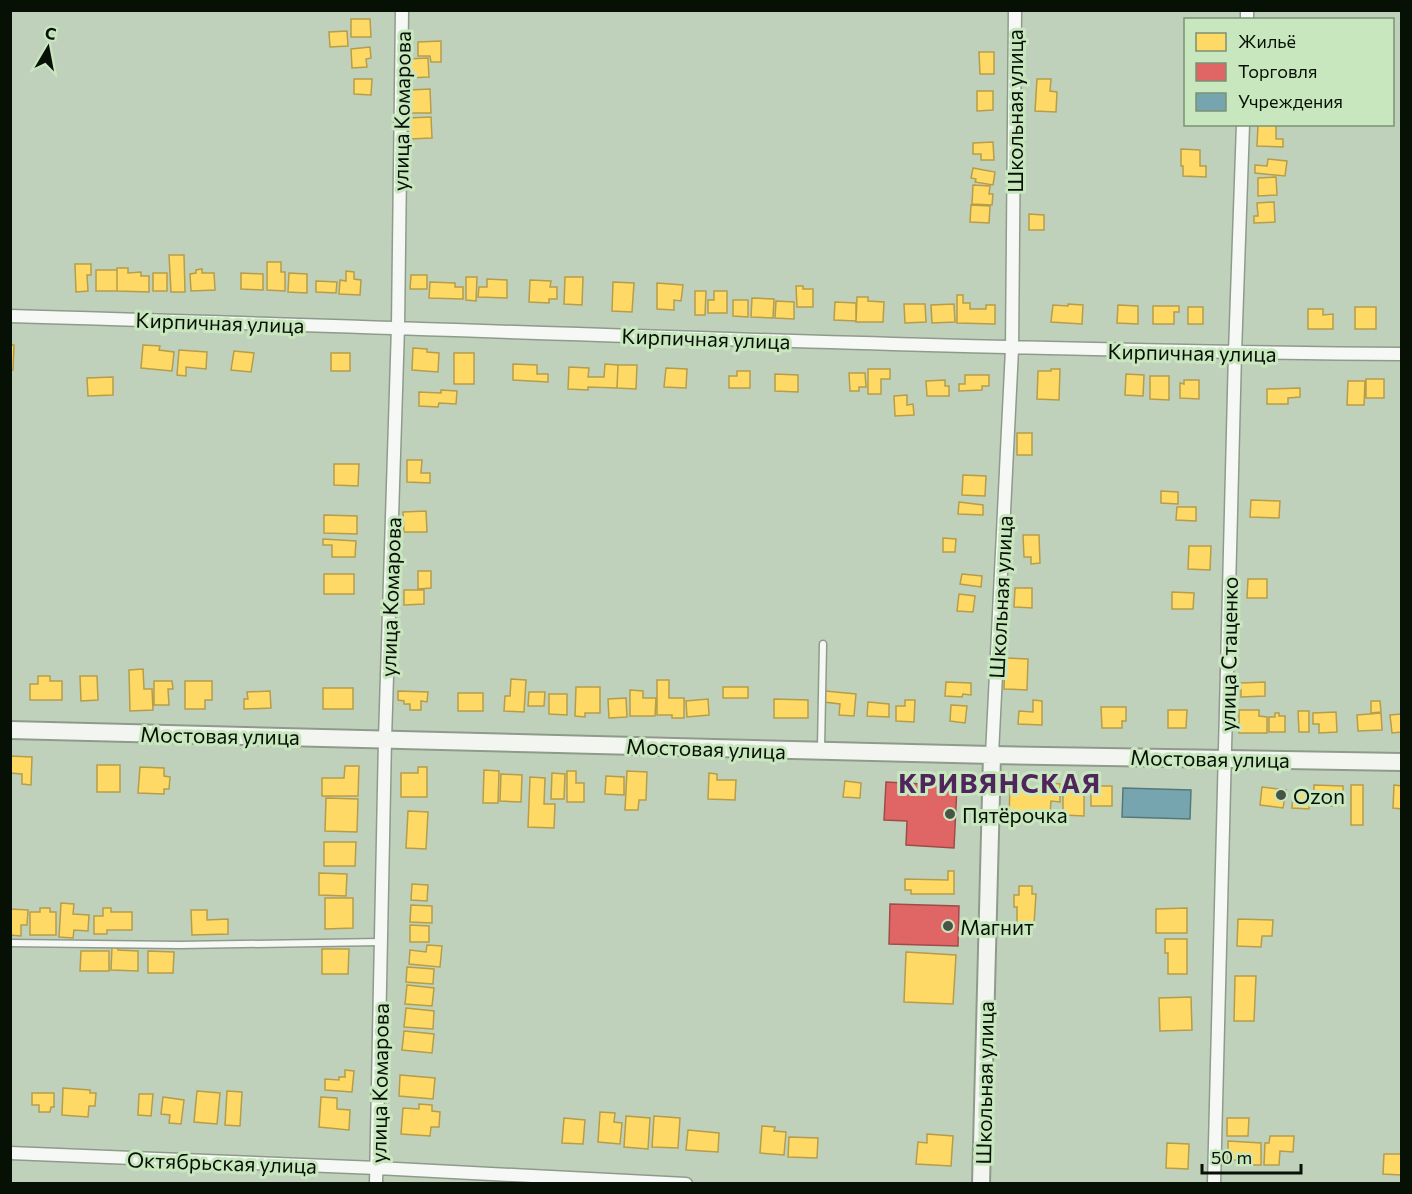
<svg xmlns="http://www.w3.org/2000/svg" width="1412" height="1194" font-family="Commissioner,sans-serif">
	<rect width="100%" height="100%" fill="#c0d1bb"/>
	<!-- homes -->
	<path fill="#ffd966" stroke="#b59d49" stroke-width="1.5" d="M351,19H370L371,37H351Z
		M347,31L348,46L330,47L329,32Z
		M441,41V62H431L430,56H418V42Z
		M370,47L371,58L366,59L367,67L352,68L351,49Z
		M979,52H994V74H980Z
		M428,58L429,77L408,78L407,59Z
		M354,79H372L371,95L354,94Z
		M1037,79H1051L1050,91L1057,92L1056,112L1035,111Z
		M430,89L431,113H409V90Z
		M977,91H993V110L977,111Z
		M431,117L432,138L409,139L408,118Z
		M1258,125H1276V139H1283V147L1257,146Z
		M993,142L994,160H981V154H973V143Z
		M1181,149L1200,150V166H1206V177L1183,176V166H1181Z
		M1268,159L1287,161L1285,176L1255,173V165L1267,166Z
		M973,168L995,172L993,185L975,182L976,179L971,178Z
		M1276,177L1277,195L1258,196V178Z
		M973,185L990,186L989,194H993L992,205L972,204Z
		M1274,202L1275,222L1254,223V216H1258L1257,203Z
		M971,205L990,206L989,223L970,222Z
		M1029,214L1044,215V230H1029Z
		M169,255H184L185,292H171Z
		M267,262H281V272H285V291L267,290Z
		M75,264H91V275H87L88,291L76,292Z
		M117,268H128V273L141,272V276H149V292L117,291Z
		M202,269V273H214L215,290L191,291L190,274L196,273V270Z
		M96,270H117V291H96Z
		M346,271L354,272V279L361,280L360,295L339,294L340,280L346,281Z
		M153,273H167V291H153Z
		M241,273L263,274V290L241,289Z
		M289,273L307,274V293L288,292Z
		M411,275H427V289H410Z
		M466,277H477L476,301L466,300Z
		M565,277H583L582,305L564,304Z
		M487,279L507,280V298L478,297L479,287H487Z
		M530,280L551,281L550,287H557V299H549V303L529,302Z
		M316,281L337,282L336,293L316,292Z
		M430,282L455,283V287H463V299L429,298Z
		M613,282L634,283L632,312L612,311Z
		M657,283L683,285L681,301L674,300V310L657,309Z
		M796,286H803V289H813V307H797Z
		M695,291H706L705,315H695Z
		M714,291H727V313H708V300H714Z
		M957,295H963V303H970V309H986V305H995V324L957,323Z
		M857,297H868V301L884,302L883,322H856Z
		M752,298L774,299L773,318L751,317Z
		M733,300H748V317L733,316Z
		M776,301L794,302V319L775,318Z
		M835,302L856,303V321L834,320Z
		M904,304H925L926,322L905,323Z
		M954,304L955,322L932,323L931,305Z
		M1068,304L1083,305L1082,324L1051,322L1053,305L1068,306Z
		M1118,305L1138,306V324L1117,323Z
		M1153,306H1179V312H1174V324H1153Z
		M1188,307H1203V324H1188Z
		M1355,307H1376V329H1355Z
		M1308,309H1323V315L1333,314V329H1308Z
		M10,345H14L13,370H10Z
		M143,345L160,346L159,350L174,352L172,371L141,368Z
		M413,348L427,349V352L439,353L438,372L412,370Z
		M179,350L207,352L206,369L186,367V376L177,375Z
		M234,351L254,353L251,372L231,370Z
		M331,353H350V371H331Z
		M454,353H474V384H454Z
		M513,364L537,365V374H548V382L513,380Z
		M605,364L618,365L617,388L588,387V390L568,389L569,367L589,368L588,377H604Z
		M618,365H637L636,389L617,388Z
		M666,368L687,369L686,388L664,387Z
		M868,369H890V379H881V394H868Z
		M1051,369H1060L1059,400L1037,399L1038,371H1051Z
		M737,371H750V388H729V376H737Z
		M849,373H865L866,387H859V391H850Z
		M775,374L798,375V392L775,391Z
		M1126,374L1144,375L1143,396L1125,395Z
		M965,375H989V386H982V390L959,391V384H965Z
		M1150,376H1169V400L1150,399Z
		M113,377V395L88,396L87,378Z
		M1366,379H1384V398H1366Z
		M945,380V386H949V396H927L926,381Z
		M1184,380H1199V399L1180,398V383L1184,384Z
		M1348,381H1365L1364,405H1347Z
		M1300,388V397L1288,398V404H1267V389Z
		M441,390L457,391L456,404L439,403L438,407L419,406V392L441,393Z
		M907,395V405L913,404L914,415L895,416L894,396Z
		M1017,433H1032V455H1017Z
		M407,460H422L421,473H430V483L407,482Z
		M334,464H359L358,486L334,485Z
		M963,475L986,476L985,496L962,495Z
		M1161,491L1178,492V504L1161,503Z
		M1251,500L1280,501L1279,518L1250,517Z
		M959,502L983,505V515L958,514Z
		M1177,507H1196V521L1176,520Z
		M426,511L427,532H404L403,512Z
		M324,515L357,516V534L324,533Z
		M1023,535H1039L1040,563L1031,564V557H1024Z
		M943,538L956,539L955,552H943Z
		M323,539L356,541L355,557H332V545H323Z
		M1189,546H1211L1210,570L1188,569Z
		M418,571H431V588L418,589Z
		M324,574H354V594H324Z
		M962,574L982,576L981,587L960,584Z
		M1248,579H1267V598H1247Z
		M1015,588H1032V608L1014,607Z
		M404,590H424V604L404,605Z
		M1172,592L1194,593L1193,609H1172Z
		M959,594L975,596L973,612L957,611Z
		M1005,658L1028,659L1027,690L1004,689Z
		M143,669L144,689H152L153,710L130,711L129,670Z
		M38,676H50V681H62V700H30V684H38Z
		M80,676H97L98,700L81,701Z
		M511,679L526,680L524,712L504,711L505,696H510Z
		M657,680H669V698H684V718H672V715H657Z
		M154,681H172L173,689H168L169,705H154Z
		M185,681H212V700H205V709H185Z
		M946,682L971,683V695L963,694L962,697L945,696Z
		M1265,682V696L1241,697V683Z
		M576,687H600V713H585V717L575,716Z
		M723,687H748V698H723Z
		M323,688H353V709H323Z
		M630,690L643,691V698H656L655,716H630Z
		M270,691L271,708L244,709V699H248L247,692Z
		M398,691L428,692L427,702L421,701V710H410V704H404V701L398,700Z
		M825,691L856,694L854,716L839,715L840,704L824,702Z
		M529,692H545L544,706H528Z
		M458,693H483V711H458Z
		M549,694H567V715L549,714Z
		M626,698L627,717L609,718L608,699Z
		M708,699L709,715L687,717L686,701Z
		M774,699L808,700V718H774Z
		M905,700H915L914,722L896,721V706H905Z
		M1033,700L1042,701V725L1018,724L1019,711L1033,712Z
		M1371,701H1380L1381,712L1371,713Z
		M868,702L889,704V717L867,716Z
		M951,705L967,706L965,723L950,721Z
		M1101,707H1126V721H1122V728H1102Z
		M1168,710H1187L1186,728H1168Z
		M1239,710H1259V716L1267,717V733H1239Z
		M1298,711H1309V732H1299Z
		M1336,712L1337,732L1319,733V724H1313V713Z
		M1275,713H1279V716H1285V732H1269V717H1275Z
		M1381,713L1382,730L1358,731L1357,715Z
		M1401,714L1402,732L1392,733L1390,715Z
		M10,756L32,757L31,785L22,784V774L10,773Z
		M97,765H120V792H97Z
		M345,766H359L358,796H322V778H344Z
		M140,767L164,768V776L170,777L169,789H164V794L138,793Z
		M418,767H427V797H401V773H418Z
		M484,770L499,771L498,803H483Z
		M567,771H576V783H584V802H567Z
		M627,771L647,772L646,800H639L638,810H625Z
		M552,773L565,774L564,799H551Z
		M709,773L717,774V780H736L735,800L708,799Z
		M501,774L522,775L521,802L500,801Z
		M606,776L624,777V795L605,794Z
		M530,777L545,778L544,804H555L554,828L528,827Z
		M845,781L861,783L860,798L843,797Z
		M1010,781L1028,782V787L1051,788V783L1060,784V802L1051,801L1050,815L1031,814L1030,823H1009Z
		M1063,784H1074L1073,790H1084V816L1063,815Z
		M1314,785L1343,786V806H1331L1332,798L1314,797Z
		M1351,785H1363V825H1351Z
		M1394,785L1402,786V809L1393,808Z
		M1091,786H1112V806H1091Z
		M1262,787L1286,790L1283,808L1260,805Z
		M1293,791L1310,792L1309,809L1292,808Z
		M326,798L358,799L357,832L325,831Z
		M408,811L428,812L426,849L406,848Z
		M324,842H356L355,866H324Z
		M948,871H954V894H911V890H905V879L948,880Z
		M319,873L347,874L346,896L319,895Z
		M412,884L428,885L427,901L411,900Z
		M1019,886H1032V894H1036L1034,924H1017V907H1014V895H1019Z
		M325,898H353V928L325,929Z
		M61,903L74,904L73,914L89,915L88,931L74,930L73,938L59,937Z
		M411,905L432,906V923L410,922Z
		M40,908H50V912H56V935H30V912H40Z
		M103,908H111V912H132V930H107V934H94V916H103Z
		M1187,908V933H1156V909Z
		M10,909L28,910L27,925H21V936L10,935Z
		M191,910H207V920L228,919V934L192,935Z
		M1238,919L1273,920L1272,936H1262L1261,947L1237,946Z
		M410,925L429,926V942H410Z
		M1165,939H1187V974H1168V953H1165Z
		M427,945L442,946L440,967L409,964L410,950L426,952Z
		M112,947L118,948V950L138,951V971L111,970Z
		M322,949H349L348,974H322Z
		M81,951H109V971H80Z
		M148,951L174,952L173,973H148Z
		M906,952L956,955L953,1004L904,1002Z
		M407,967L434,969L433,984L406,982Z
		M1235,976H1256L1254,1021H1234Z
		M407,985L434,988L432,1006L405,1004Z
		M1191,997L1192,1030L1160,1031L1159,998Z
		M406,1008L434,1011L433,1029L404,1027Z
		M404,1031L434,1034L432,1053L402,1050Z
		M345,1070L354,1071L352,1092L325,1090V1079L339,1080V1077H345Z
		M400,1075L435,1078L433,1099L399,1096Z
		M63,1088L90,1090V1093H96L95,1106H89L88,1117L62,1115Z
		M197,1091L220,1093L217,1124L194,1122Z
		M227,1091L242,1092L240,1126L225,1125Z
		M32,1093H54V1107H51L50,1112H39V1105H32Z
		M139,1094H153L151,1116L138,1115Z
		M163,1097L184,1100L181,1124L169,1123L170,1115L161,1114Z
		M321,1097L337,1098V1109L350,1110L349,1130L319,1127Z
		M419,1104L432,1105V1111L440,1112L439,1127H431L430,1136L401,1134L403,1108L419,1109Z
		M600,1112L615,1113L614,1122L622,1123L620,1144L598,1142Z
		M626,1116L650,1118L648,1149L624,1147Z
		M654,1116L680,1118L678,1148L652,1147Z
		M564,1118L585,1120L583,1144L562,1143Z
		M1227,1118H1249L1248,1136H1227Z
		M762,1126L775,1127L774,1131L786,1132L784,1155L760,1153Z
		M688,1130L719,1133L718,1152L686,1150Z
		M927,1134L953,1136L951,1166L916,1164L918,1142L927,1143Z
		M1270,1136H1294L1293,1152L1280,1151L1279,1165H1264L1265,1143H1269Z
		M789,1137L818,1138L817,1158L788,1157Z
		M1228,1141L1261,1143V1165H1248V1160H1228Z
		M1167,1143L1189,1144L1188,1169L1166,1168Z
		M1384,1154H1402L1401,1175L1383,1174Z"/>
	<!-- shops -->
	<path fill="#e06666" stroke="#9f4c49" stroke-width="1.5" d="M886,782L957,786L954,848L906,845L907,821L884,820Z
		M890,904L959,906L958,946L889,944Z"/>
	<!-- public -->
	<path fill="#76a5af" stroke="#55787c" stroke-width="1.5" d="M1123,788L1191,790L1190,819L1122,817Z"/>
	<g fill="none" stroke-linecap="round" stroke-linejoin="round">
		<defs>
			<path id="lane" d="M821,748L823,644
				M10,943L180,945L381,942"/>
			<path id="street" d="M1247,20V10
				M10,316C474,329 938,350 1402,354
				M992,755L1012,349L1015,10
				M10,1153L377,1168L686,1184
				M376,1184L385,739L398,327L402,10
				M1214,1184L1235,353L1243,124"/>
			<path id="secondary" d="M10,730L992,755L1402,762
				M981,1184L992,755"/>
		</defs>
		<!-- lane casing -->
		<use href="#lane" stroke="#8e9b8b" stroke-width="9"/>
		<!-- street casing -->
		<use href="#street" stroke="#8e9b8b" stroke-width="15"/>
		<!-- secondary casing -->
		<use href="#secondary" stroke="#8e9b8b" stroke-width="20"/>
		<!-- path -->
		<path stroke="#c6cac4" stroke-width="2" stroke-dasharray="1.5 4.5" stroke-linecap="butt" d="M832,734L982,737
			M1005,738L1111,741
			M1277,1184V1171"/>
		<!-- lane -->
		<use href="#lane" stroke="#f6f8f5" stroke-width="6"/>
		<!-- street -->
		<use href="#street" stroke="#f6f8f5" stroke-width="12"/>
		<!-- secondary -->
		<use href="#secondary" stroke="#f3f5f1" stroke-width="16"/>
	</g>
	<!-- markers -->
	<g fill="#485444" stroke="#c9e7bf" stroke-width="2">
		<circle cx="1281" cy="795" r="6"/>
		<circle cx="950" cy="814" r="6"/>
		<circle cx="948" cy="926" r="6"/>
	</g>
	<g text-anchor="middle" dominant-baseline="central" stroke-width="6" stroke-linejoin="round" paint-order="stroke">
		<!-- street labels -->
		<g font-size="21" fill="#071004" stroke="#c9e7bf">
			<text transform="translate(401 111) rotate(-89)">улица Комарова</text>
			<text transform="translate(1014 111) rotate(-90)">Школьная улица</text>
			<text transform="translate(220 322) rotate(2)">Кирпичная улица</text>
			<text transform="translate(706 338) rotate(2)">Кирпичная улица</text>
			<text transform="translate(1192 352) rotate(1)">Кирпичная улица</text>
			<text transform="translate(390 597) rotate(-88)">улица Комарова</text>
			<text transform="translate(1000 597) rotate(-87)">Школьная улица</text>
			<text transform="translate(1228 654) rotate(-89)">улица Стаценко</text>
			<text transform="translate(220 735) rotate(1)">Мостовая улица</text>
			<text transform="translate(706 748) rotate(2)">Мостовая улица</text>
			<text transform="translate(1210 758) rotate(1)">Мостовая улица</text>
			<text transform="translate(379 1083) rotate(-89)">улица Комарова</text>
			<text transform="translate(984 1083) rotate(-89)">Школьная улица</text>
			<text transform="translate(222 1162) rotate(2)">Октябрьская улица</text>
		</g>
		<!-- poi labels -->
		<g font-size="21" fill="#071004" stroke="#c9e7bf" text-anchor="start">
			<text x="1293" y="795">Ozon</text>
			<text x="962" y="814">Пятёрочка</text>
			<text x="960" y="926">Магнит</text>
		</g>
		<!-- district labels -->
		<g font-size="27" font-weight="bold" letter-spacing="1.5" fill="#4f265b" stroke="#c9e7bf">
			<text x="1000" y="782">КРИВЯНСКАЯ</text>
		</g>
	</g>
	<!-- border -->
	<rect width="1412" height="1194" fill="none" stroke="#071004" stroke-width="24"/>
	<!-- legend -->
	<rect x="1184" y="18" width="210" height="108" fill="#c9e7bf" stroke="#7b9174" stroke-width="1.5"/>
	<rect x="1196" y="33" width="30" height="18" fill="#ffd966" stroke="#7b9174" stroke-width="1.5"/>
	<text x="1238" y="48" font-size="18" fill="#071004">Жильё</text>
	<rect x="1196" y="63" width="30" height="18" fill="#e06666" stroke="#7b9174" stroke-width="1.5"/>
	<text x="1238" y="78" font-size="18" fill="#071004">Торговля</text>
	<rect x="1196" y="93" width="30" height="18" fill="#76a5af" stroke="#7b9174" stroke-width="1.5"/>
	<text x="1238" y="108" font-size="18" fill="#071004">Учреждения</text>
	<!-- north arrow -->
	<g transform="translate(48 48) rotate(10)" stroke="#c9e7bf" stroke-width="4.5" paint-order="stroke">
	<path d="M0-4.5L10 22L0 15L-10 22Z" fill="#071004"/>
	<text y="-9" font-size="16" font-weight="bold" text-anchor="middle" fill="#071004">С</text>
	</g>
	<!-- scale -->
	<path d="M1202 1164v9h99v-9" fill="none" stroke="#071004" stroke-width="3"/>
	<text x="1211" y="1164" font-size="18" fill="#071004" stroke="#c9e7bf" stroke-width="4.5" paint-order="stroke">50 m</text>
</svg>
